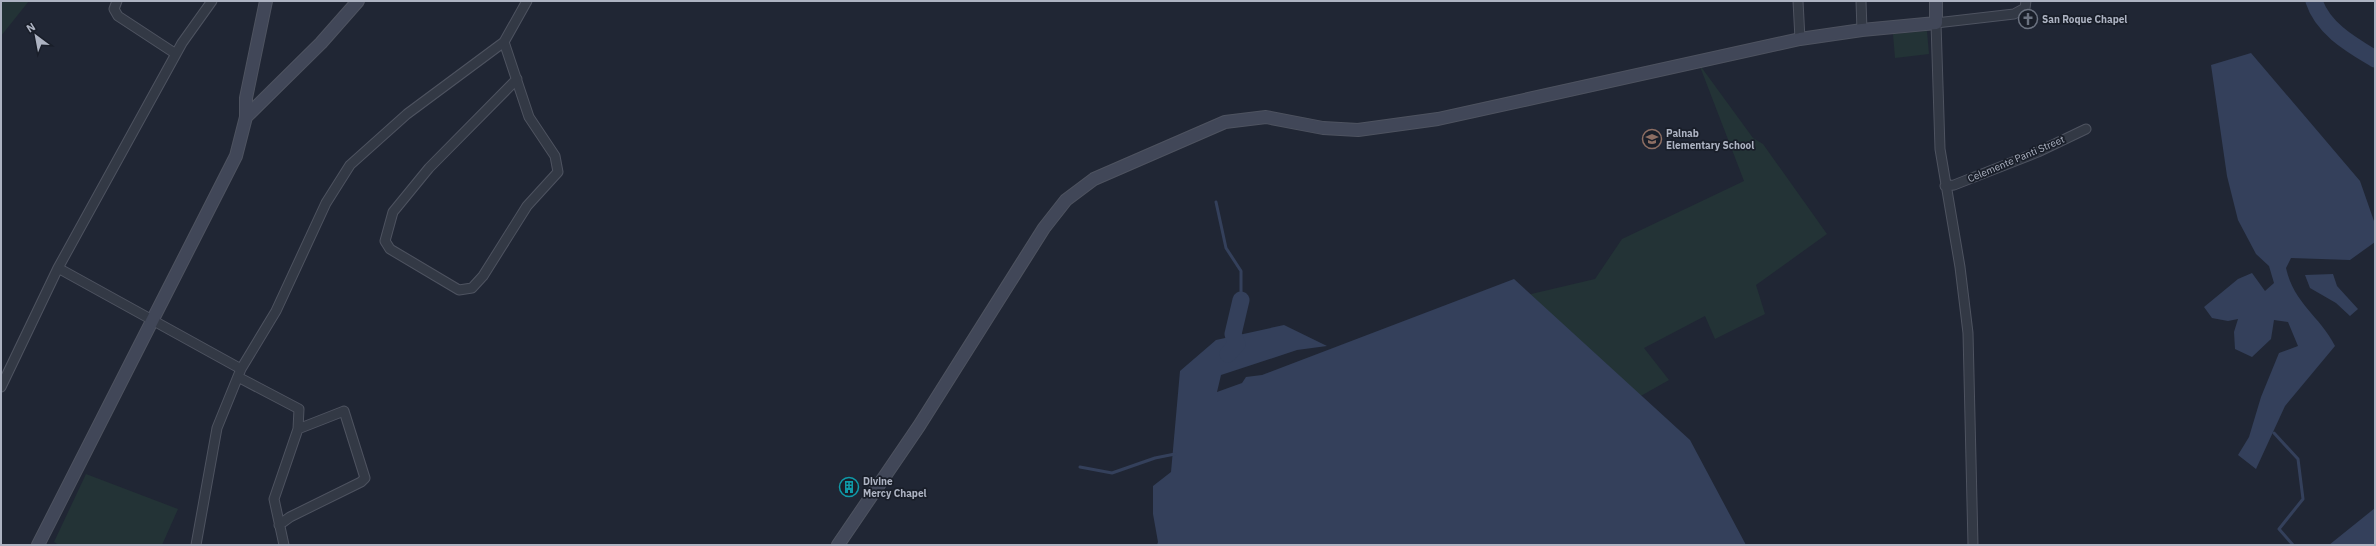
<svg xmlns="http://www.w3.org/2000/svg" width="2376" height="546" font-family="'IBM Plex Sans',sans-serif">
	<rect width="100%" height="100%" fill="#202634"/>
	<!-- green -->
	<path fill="#233336" d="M1,1H29L1,36Z
		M1927,31L1929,54L1895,58L1893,34Z
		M1699,64L1753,138L1763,144L1827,234L1756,285L1765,314L1715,339L1705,316L1644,348L1669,380L1639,397L1527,295L1595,279L1622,239L1744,181Z
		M86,474L178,509L162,545H59L54,542Z"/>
	<!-- water -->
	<path fill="#34405b" d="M2251,53L2360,181L2375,224V242L2350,260L2291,258L2286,268C2294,304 2320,316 2335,346L2285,406L2256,469L2238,455L2249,437L2261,397L2279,353L2298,346L2288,322L2274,320L2271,339L2252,357L2235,349L2234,332L2238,319L2228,321L2212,318L2204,307L2238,279L2252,273L2265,291L2274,283L2269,266L2256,254L2238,220L2227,176L2211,65Z
		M2333,274L2337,286L2358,309L2350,316L2336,303L2310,288L2305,275Z
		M1514,279L1690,440L1746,545H1157L1158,542L1153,514V486L1171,472L1180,371L1216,340L1284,325L1327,346L1297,350L1221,375L1217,392L1242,383L1246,377L1262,375Z
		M2375,508V545H2329Z"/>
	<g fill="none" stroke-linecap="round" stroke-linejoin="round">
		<!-- stream -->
		<path stroke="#34405b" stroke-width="3" d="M1216,202L1226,248L1241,271V300
			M2274,433L2298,459L2303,499L2279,529L2293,545
			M1080,467L1112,473L1155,458L1175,454"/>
		<!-- river -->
		<path stroke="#34405b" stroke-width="17" d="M2314,1C2323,29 2352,45 2375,59
			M1228,354L1237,344L1233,334L1241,300"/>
		<defs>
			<path id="street" d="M117,1L114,9L118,16L176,54
				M1798,1L1800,39
				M1861,1L1862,30
				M504,42L529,117L555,156L558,172L527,206L483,276L472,288L459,290L390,249L385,241L393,212L429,168L517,79
				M1945,186L1954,185L2038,152L2086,129
				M58,268L241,369
				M238,377L299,409L298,429L274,499L284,545
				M1,387L58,268L182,43L212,1
				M279,525L290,517L361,482L365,478L344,411L298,429
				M196,545L217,428L241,369L276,311L326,203L350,165L407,114L504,42L527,1
				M1973,545L1968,333L1960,267L1940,149L1936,23L2014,14L2025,8L2026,1"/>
			<path id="secondary" d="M246,117L321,43L358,1
				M38,545L236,156L246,117V98L266,1
				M838,545L919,426L1044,228L1066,200L1094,179L1225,122L1266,117L1323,128L1358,130L1438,119L1800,39L1862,30L1936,23V1"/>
		</defs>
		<!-- street casing -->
		<use href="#street" stroke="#4e5360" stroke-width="11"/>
		<!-- secondary casing -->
		<use href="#secondary" stroke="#4e5360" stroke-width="14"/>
		<!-- street -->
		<use href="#street" stroke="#333945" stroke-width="9"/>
		<!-- secondary -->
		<use href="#secondary" stroke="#414758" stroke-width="12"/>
	</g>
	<!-- icons -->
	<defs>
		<symbol id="church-ring" viewBox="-11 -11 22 22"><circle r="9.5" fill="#191e29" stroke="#6b7280" stroke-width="1.5"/><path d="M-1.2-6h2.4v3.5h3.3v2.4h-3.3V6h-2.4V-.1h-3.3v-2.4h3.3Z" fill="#6b7280"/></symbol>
		<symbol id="school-ring" viewBox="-11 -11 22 22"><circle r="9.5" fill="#191e29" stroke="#8d6e63" stroke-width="1.5"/><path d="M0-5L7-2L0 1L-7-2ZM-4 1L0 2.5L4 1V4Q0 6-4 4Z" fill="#8d6e63"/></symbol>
		<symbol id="building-ring" viewBox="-11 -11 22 22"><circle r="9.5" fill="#191e29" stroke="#0f9aa8" stroke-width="1.5"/><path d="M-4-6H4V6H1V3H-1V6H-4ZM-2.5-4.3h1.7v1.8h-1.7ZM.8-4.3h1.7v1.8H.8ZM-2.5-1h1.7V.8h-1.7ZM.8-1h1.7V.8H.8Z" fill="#0f9aa8"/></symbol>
	</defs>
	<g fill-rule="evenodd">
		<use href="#church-ring" x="2017" y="8" width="22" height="22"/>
		<use href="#school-ring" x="1641" y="128" width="22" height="22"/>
		<use href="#building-ring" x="838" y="476" width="22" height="22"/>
	</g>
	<g text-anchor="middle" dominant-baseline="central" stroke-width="3.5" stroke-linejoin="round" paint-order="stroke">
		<!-- poi labels -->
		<g font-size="10" font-weight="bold" fill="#adb3c2" stroke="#191e29" text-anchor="start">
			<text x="2042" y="19">San Roque Chapel</text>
			<text x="1666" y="133">Palnab<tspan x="1666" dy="12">Elementary School</tspan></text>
			<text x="863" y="481">Divine<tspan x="863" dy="12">Mercy Chapel</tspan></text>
		</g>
		<!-- street labels -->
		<g font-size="10" fill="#adb3c2" stroke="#191e29">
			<text transform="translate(2016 159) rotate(-23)">Celemente Panti Street</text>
		</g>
	</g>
	<!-- border -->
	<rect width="2376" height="546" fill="none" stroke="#adb3c2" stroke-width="4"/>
	<!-- north arrow -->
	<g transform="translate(36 36) rotate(328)" stroke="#191e29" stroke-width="3" paint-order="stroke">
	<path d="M0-3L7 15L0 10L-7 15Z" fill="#adb3c2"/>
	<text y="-6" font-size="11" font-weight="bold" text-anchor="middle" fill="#adb3c2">N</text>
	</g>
</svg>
